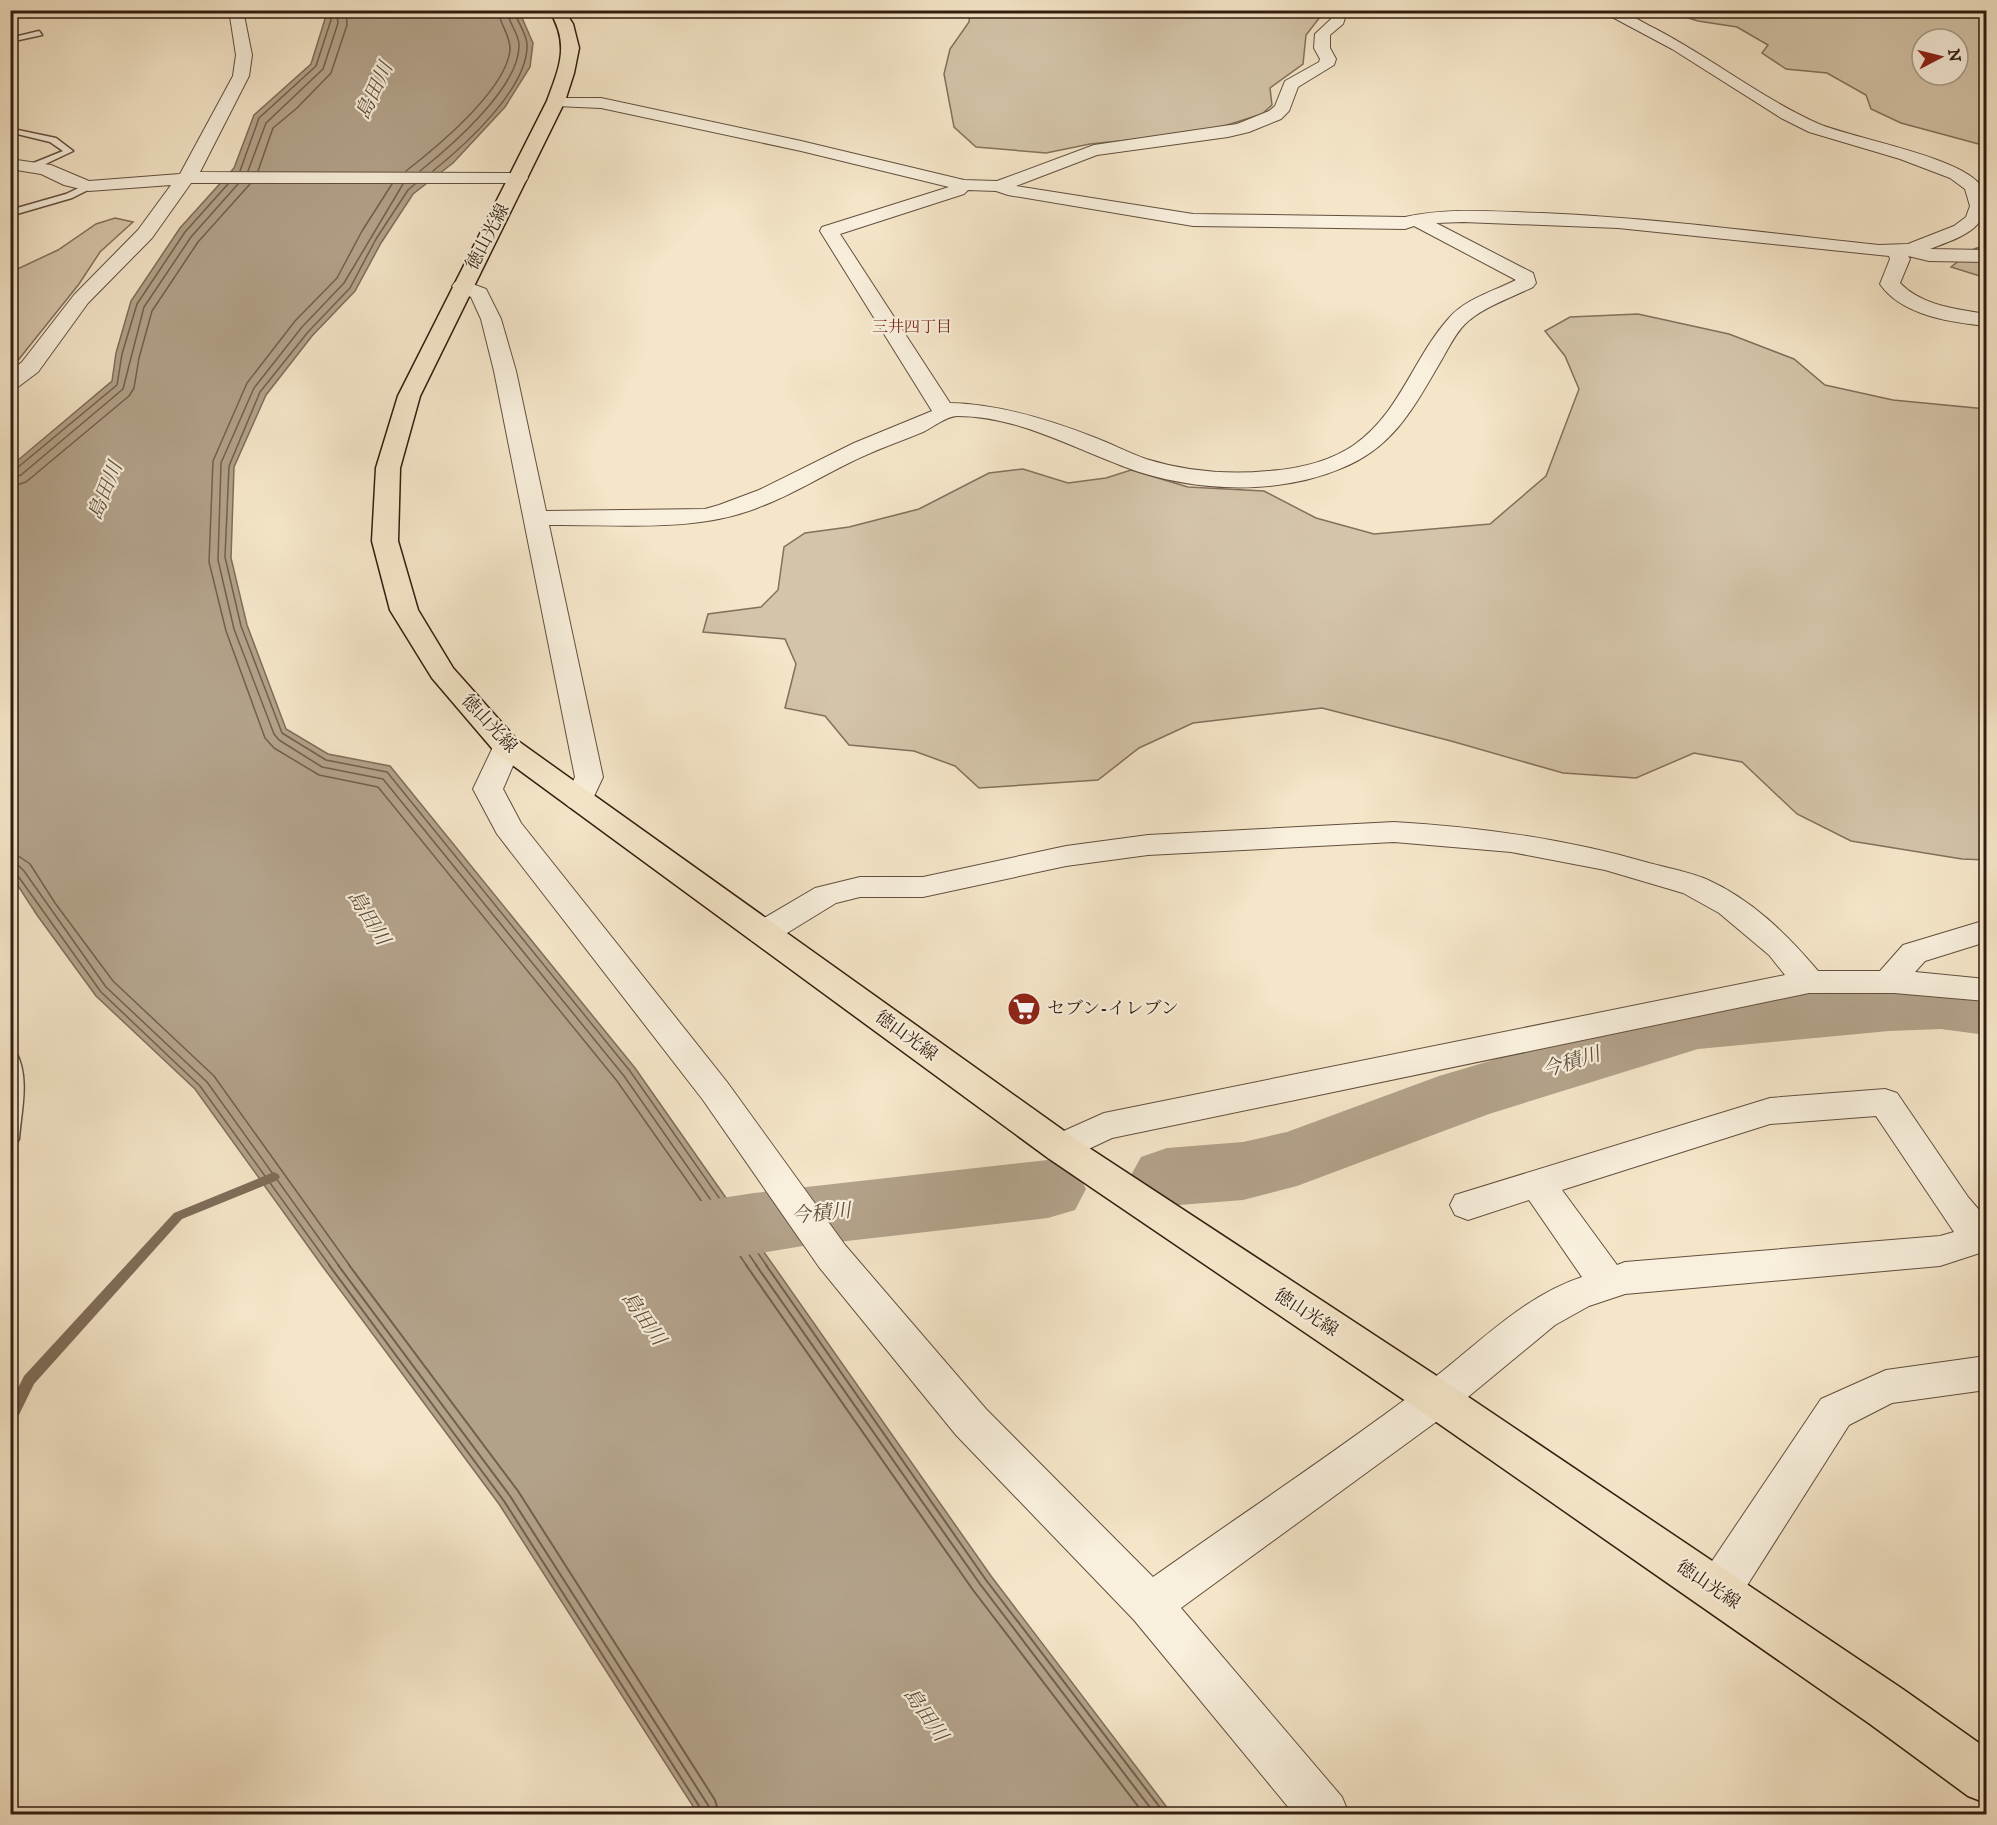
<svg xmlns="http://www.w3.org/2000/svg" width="1997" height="1825" font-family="'IM FELL DW Pica','Noto Serif JP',serif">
	<rect width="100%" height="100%" fill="#f5e6c9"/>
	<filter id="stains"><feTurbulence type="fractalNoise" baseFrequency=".00333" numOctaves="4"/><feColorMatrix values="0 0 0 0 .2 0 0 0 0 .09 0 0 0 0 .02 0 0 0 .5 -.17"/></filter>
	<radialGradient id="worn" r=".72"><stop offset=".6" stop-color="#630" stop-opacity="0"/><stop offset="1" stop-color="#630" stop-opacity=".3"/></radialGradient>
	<!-- green -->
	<path fill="#d4c4a9" stroke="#83705c" stroke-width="1.5" fill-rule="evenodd" d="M1318,10L1320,17L1306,35L1303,64L1270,88L1272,105L1262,114L1221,127L1158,137L1090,144L1046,153L976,147L954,127L944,74L950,49L969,22L970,11Z
		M1666,11H1986V146L1901,123L1871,109L1866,95L1827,73L1786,69L1762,53L1768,45L1737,27L1698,21ZM1922,39H1958V75H1922Z
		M115,218L133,222L100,252L79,284L11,369V272L58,250L96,224Z
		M1986,245V278L1951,267L1974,249Z
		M1638,314L1729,334L1794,359L1825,385L1893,400L1986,409V860L1962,859L1851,841L1797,814L1742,762L1694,753L1636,778L1563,773L1451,741L1322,708L1193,723L1139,748L1098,780L979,788L955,766L914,751L849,745L825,716L785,708L796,664L785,639L703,632L708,614L761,607L778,590L784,547L805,533L849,527L919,509L989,473L1023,469L1068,483L1106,478L1131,470L1188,487L1264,491L1316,518L1374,534L1490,524L1546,476L1579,389L1565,356L1545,331L1570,317Z"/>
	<!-- water -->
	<path fill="#b3a28a" stroke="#7f6d59" stroke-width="1.5" d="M321,11H519L533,43L530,67L505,107L453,163L413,194L381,243L355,291L312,336L266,395L234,467L231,558L247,625L286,729L328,754L390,766L635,1068L991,1576L1172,1814H698L499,1504L323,1267L195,1089L96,996L37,915L11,875V466L112,381L116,353L131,301L180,228L234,168L254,115L311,64L325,19Z"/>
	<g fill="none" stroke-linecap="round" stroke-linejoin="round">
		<!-- shore-far1 -->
		<path stroke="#72604c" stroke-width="1.5" d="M240,171L259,118L316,66L331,20L327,10
			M248,171L266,123L323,69L338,23L336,10
			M258,171L273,128L297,108L331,73L347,25L346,10
			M406,171C437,147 506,90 510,50C511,36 499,23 498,10
			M420,171C450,147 520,87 519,45C519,33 508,23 507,10
			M433,171C464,146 529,88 527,44C526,32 517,22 514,10
			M392,184L362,231L337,278L295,321L247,383L213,461L209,562L226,631L265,738L274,748L319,775L378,787L617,1081L747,1266
			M403,184L344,283L302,327L254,388L221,463L218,560L234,629L274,734L279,740L322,767L383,779L624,1076L757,1266
			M415,184L408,190L376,239L350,288L308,332L260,392L229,466L225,557L241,626L282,733L326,760L387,772L630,1071L767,1266
			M10,470L17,468L117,385L122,354L137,304L185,232L228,184
			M10,478L21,475L123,389L144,307L191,237L238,184
			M10,487L26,482L129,396L134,388L139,358L152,311L198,242L250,184
			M10,856L20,857L30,864L55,903L113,981L214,1076L350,1266
			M10,865L19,866L24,871L106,987L207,1082L339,1266
			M10,873L18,876L101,992L200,1086L330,1266"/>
		<!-- shore -->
		<path stroke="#72604c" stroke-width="2" d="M329,1265L504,1501L701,1809L702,1814
			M338,1265L510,1496L708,1805L710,1814
			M349,1265L518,1491L715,1800L719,1814
			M746,1265L973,1590L1144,1814
			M756,1265L980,1584L1155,1814
			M766,1265L986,1580L1165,1814"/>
		<!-- stream -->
		<path fill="#7f6d59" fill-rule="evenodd" d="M274,1172L278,1174L280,1177L278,1180L182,1219L34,1384L15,1423L10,1425V1404L24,1376L174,1213Z"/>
		<!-- river -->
		<path fill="#b3a28a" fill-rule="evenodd" d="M1941,981L1986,987V1035L1941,1029L1889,1031L1698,1049L1489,1114L1297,1186L1243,1200L1167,1206L1141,1197L1130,1177L1141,1157L1167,1148L1243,1142L1287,1132L1439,1076L1697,1000L1889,983Z
			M1048,1160L1075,1168L1086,1189L1075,1210L1048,1218L803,1246L656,1270L629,1261L617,1239L629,1217L656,1208L754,1193Z"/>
		<defs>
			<path id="service" d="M39,31L42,35L10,42V38Z
				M13,129L56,138L73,151L37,168H31V164L63,151L50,142L13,133Z
				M89,183L92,184V188L72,198L10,216V210L66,194Z
				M10,1050L16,1052C30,1078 21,1111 19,1139L16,1144L10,1145Z"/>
			<path id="minor" d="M229,10H243L252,55L249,76L200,172L519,173L525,174L528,178L525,182L519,183H191L152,238L88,303L38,372L18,387L10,388V371L22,362L74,295L138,230L171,185L89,191L64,185L41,174L10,169V159L51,165L89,181L180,174L233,76L236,55Z
				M1329,10H1344L1346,15L1343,24L1330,35V48L1336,59L1334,65L1298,87L1289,111L1281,119L1249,132L1228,137L1097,155L1016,186L1193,214L1405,217C1450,207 1496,212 1542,213C1655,218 1767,233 1879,245L1908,244L1954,226L1966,217L1970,206L1965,189L1950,178L1900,159L1809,132L1781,118L1672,49L1599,10C1605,10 1612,10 1617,10C1629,13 1643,23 1654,28C1710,57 1761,98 1819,124C1851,138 1968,158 1982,188C1997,228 1958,238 1930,249L1986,250V262L1929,261L1908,256L1910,259L1900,283C1922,306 1957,309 1986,314V326C1951,322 1902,316 1880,284L1890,259L1889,256L1618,228L1463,222L1436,223L1533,273L1536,283L1533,287C1511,298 1483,307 1465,324C1455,334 1448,349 1441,361C1414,407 1394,447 1342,468C1276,496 1192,492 1125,467C1071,447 1017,416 957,416C947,416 933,427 923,432C899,442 875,450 851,462C820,477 790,496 757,508C693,533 617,524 549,525L603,777L589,807L579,810L569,807L564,801L575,777L494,371L481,319L471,297L455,290L452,286L455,282L462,280L486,289L501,319L516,371L546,511L705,509L719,505L759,490L854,443L932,411L820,231L822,227L949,187L801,151L601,108L556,106L550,104L548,101L550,98H601L801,141L964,180L997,181L1094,145L1237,124L1269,111L1275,106L1285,81L1319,62L1320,59L1314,48L1315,34L1331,19ZM968,190L996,191L1008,195L1193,226L1405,229L1414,226L1516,280C1494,291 1465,299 1449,318C1413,358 1400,413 1354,445C1329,462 1297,469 1268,471C1227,475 1185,471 1146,459C1129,453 1112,444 1096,438C1050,420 999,404 950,403L840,234L964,194Z
				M507,738L517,741L521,747L503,789L521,823L727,1082L845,1245L986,1409L1153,1577C1242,1514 1334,1453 1422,1387C1474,1349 1519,1298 1582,1277L1529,1200L1468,1220L1455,1215L1450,1205L1455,1195L1770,1098L1885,1089L1897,1093L1968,1197L1986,1218V1251L1940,1266L1625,1294L1589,1306L1555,1325L1451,1411L1181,1608L1342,1797L1349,1814H1294L1134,1620L956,1435L819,1267L703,1100L497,834L473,789L493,747L497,741ZM1876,1116L1954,1232L1940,1236L1625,1262L1617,1265L1562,1190L1770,1124Z
				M1394,822C1481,827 1566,839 1649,863C1668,868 1689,872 1706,879C1751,899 1787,934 1818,971H1880L1903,945L1986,920V942L1925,961L1915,972L1986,979V1001L1894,993H1809L1112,1138L1061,1162L1048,1158L1043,1148L1048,1138L1104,1113L1785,975L1769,955L1719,913L1683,893L1605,870L1511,852L1394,842L1148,855L1066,866L923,897H860L836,903L774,941L763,944L752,941L747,933L752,925L815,888L860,877H923L1066,846L1148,835Z
				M1986,1356V1390L1892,1403L1849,1425L1734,1606L1718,1612L1702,1606L1696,1591L1702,1576L1821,1399L1886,1370Z"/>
			<path id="primary" d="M549,10H564L573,24L579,48L574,73L565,101L420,396L400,468L398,541L418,610L453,668L518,741L1074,1138L1452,1386L1904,1690L1986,1748V1803L1968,1796L1870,1724L1422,1412L1048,1158L496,753L432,678L390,610L372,541L376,468L398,396L547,101C560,66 570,44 549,10Z"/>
		</defs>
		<!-- service casing -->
		<use href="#service" stroke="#634f3e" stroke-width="3"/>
		<!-- minor casing -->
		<use href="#minor" stroke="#634f3e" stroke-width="2"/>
		<!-- primary casing -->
		<use href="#primary" stroke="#321d0f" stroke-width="3"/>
		<!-- service -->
		<use href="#service" fill="#f8efdc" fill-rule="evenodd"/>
		<!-- minor -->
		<use href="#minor" fill="#f8efdc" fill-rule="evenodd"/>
		<!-- primary -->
		<use href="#primary" fill="#f5e6c9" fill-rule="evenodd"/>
	</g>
	<!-- icons -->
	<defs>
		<symbol id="supermarket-disc" viewBox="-11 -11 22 22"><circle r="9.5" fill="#8f2418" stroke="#f8efdc"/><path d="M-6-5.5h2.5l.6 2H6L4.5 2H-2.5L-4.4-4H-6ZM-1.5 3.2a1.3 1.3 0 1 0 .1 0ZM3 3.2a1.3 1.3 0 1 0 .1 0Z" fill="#fff"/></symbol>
	</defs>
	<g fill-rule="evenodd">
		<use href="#supermarket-disc" x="1005" y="990" width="38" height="38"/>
	</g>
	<g text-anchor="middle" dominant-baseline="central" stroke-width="4.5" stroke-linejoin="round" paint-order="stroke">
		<!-- far-neighbourhood labels -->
		<g font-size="16" fill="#7a1f14" stroke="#f8efdc">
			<text x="912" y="327">三井四丁目</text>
		</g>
		<!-- street labels -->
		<g font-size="18" fill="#321d0f" stroke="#f8efdc">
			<text transform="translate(488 237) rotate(-62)">徳山光線</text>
			<text transform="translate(489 724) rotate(47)">徳山光線</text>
			<text transform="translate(906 1036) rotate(36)">徳山光線</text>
			<text transform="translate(1306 1313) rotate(33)">徳山光線</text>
			<text transform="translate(1708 1585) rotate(34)">徳山光線</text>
		</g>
		<!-- poi labels -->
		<g font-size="18" fill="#321d0f" stroke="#f8efdc" text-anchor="start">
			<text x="1047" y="1009">セブン-イレブン</text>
		</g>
		<!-- water labels -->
		<g font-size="20" font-style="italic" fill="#5f4c3a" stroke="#f8efdc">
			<text transform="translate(375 91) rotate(-65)">島田川</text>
			<text transform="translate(106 491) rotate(-68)">島田川</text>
			<text transform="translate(368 918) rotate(58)">島田川</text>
			<text transform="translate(1571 1063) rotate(-17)">今積川</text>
			<text transform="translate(821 1214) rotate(-6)">今積川</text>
			<text transform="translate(643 1319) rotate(55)">島田川</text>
			<text transform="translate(925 1715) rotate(55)">島田川</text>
		</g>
	</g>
	<!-- margin -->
	<rect width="1997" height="1825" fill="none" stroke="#f5e6c9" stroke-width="36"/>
	<rect x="12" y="12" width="1973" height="1801" fill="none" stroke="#321d0f" stroke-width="3"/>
	<rect x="18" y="18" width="1961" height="1789" fill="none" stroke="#321d0f" stroke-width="1.5"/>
	<!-- north arrow -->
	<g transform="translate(1940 57) rotate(83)"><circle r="28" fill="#f8efdc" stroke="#a99b8a" stroke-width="1.5"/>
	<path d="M0-4.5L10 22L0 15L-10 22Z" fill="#8f2418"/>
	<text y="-9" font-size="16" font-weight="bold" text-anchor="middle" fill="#321d0f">N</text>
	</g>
	<rect width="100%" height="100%" filter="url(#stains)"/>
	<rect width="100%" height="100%" fill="url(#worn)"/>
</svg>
